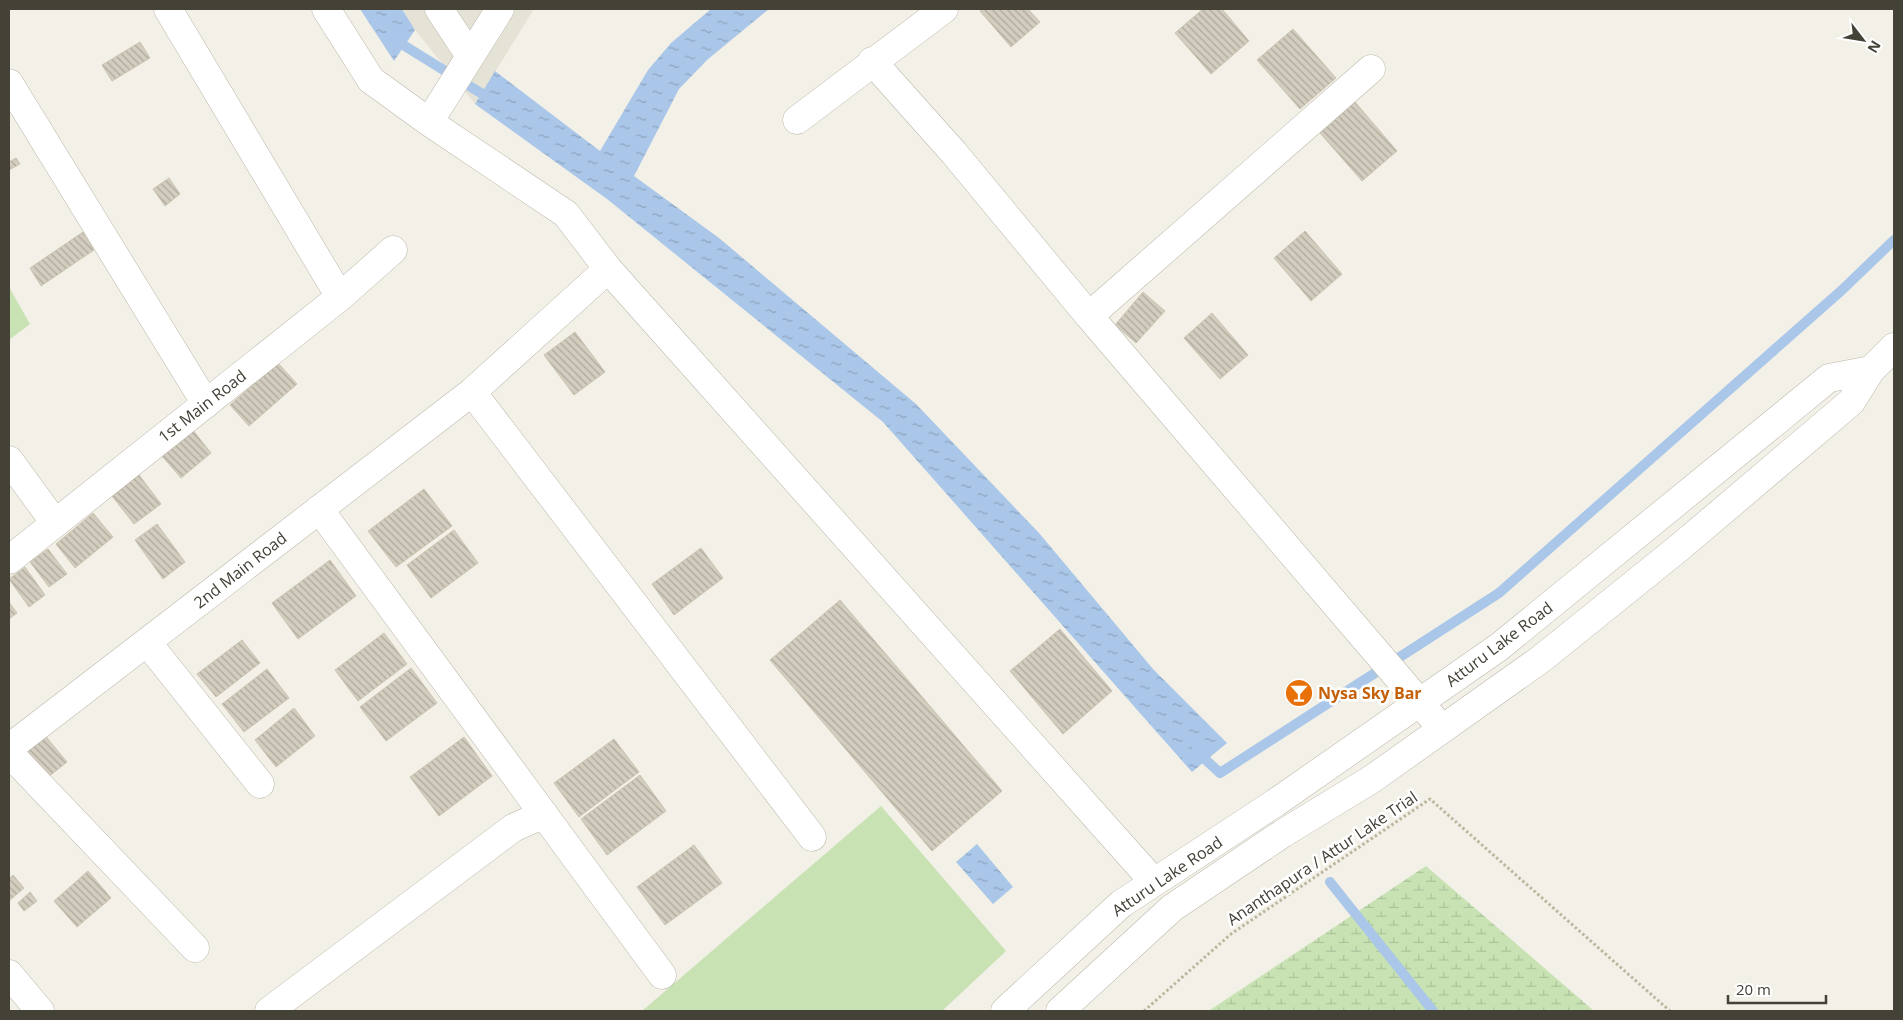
<svg xmlns="http://www.w3.org/2000/svg" width="1903" height="1020" font-family="'Open Sans',sans-serif">
	<defs>
		<pattern id="wetland-marsh" width="20" height="14" patternUnits="userSpaceOnUse" patternTransform="scale(1.25)"><rect width="20" height="14" fill="#c8e2b4"/><path d="M1 5h8M5 5V1M11 12h8M15 12V8" fill="none" stroke="#adc39b"/></pattern>
		<pattern id="water-ripples" width="26" height="14" patternUnits="userSpaceOnUse" patternTransform="scale(1.25)"><rect width="26" height="14" fill="#aac7e9"/><path d="M2 4q2-2 4 0t4 0M15 11q2-2 4 0t4 0" fill="none" stroke="#8ca3be"/></pattern>
		<pattern id="building-back-hatch" width="6" height="6" patternUnits="userSpaceOnUse" patternTransform="scale(1.25)"><rect width="6" height="6" fill="#d2cdbe"/><path d="M-1 5l2 2M0 0l6 6M5-1l2 2" fill="none" stroke="#aca89b"/></pattern>
	</defs>
	<rect width="100%" height="100%" fill="#f2f0e7"/>
	<!-- residential -->
	<path fill="#e5e2d6" d="M402,9H534L475,104L415,30Z"/>
	<!-- grass -->
	<path fill="#c8e2b4" d="M9,287L30,324L9,340Z
		M881,806L1006,951L942,1011H642Z"/>
	<!-- wetland -->
	<path fill="url(#wetland-marsh)" d="M1426,866L1594,1011L1210,1010Z"/>
	<!-- water -->
	<path fill="url(#water-ripples)" d="M360,9H402L415,30L394,61Z
		M711,9H769L707,60L679,89L634,176L719,238L916,404L1039,533L1153,669L1227,743L1192,772L883,422L607,199L475,104L495,71L600,151L648,70L671,43Z
		M977,844L1013,887L993,904L956,862Z"/>
	<g fill="none" stroke-linecap="round" stroke-linejoin="round">
		<!-- stream -->
		<path stroke="#aac7e9" stroke-width="10" d="M396,37L400,43L492,100
			M1196,751L1220,773L1499,593L1842,290L1894,240
			M1330,882L1433,1011"/>
	</g>
	<!-- building -->
	<path fill="url(#building-back-hatch)" stroke="#ccc5b2" d="M983,9H1028L1040,22L1011,47L980,11Z
		M1203,9H1222L1249,41L1211,74L1175,33Z
		M1293,29L1336,78L1300,109L1257,60Z
		M140,42L150,58L112,81L102,65Z
		M1355,102L1397,151L1362,181L1320,133Z
		M16,158L20,164L9,170V162Z
		M169,178L180,194L165,206L153,189Z
		M1305,231L1342,274L1311,301L1274,258Z
		M83,232L94,250L41,286L30,268Z
		M1143,292L1165,311L1136,343L1115,325Z
		M1212,313L1248,355L1220,379L1184,338Z
		M575,332L605,372L574,395L544,355Z
		M278,363L297,384L249,426L230,405Z
		M192,429L211,453L181,478L161,455Z
		M139,475L161,504L134,524L112,496Z
		M424,489L452,526L396,567L368,531Z
		M93,513L113,537L75,568L56,544Z
		M157,524L185,562L163,579L135,540Z
		M454,530L478,563L431,598L407,565Z
		M701,548L723,578L674,615L652,584Z
		M48,549L67,574L49,587L30,562Z
		M330,560L356,596L298,639L272,603Z
		M25,567L45,595L29,607L9,579Z
		M840,600L1002,791L932,851L770,660Z
		M9,602L17,613L9,619Z
		M1060,629L1112,691L1063,734L1010,671Z
		M384,633L407,664L358,701L335,670Z
		M242,640L260,663L216,697L197,674Z
		M411,668L437,703L386,741L360,707Z
		M267,669L289,698L244,732L222,704Z
		M294,708L315,736L276,767L255,740Z
		M43,733L67,762L47,778L23,749Z
		M464,737L492,776L439,816L410,777Z
		M614,739L639,772L579,817L554,783Z
		M640,775L666,811L607,855L581,819Z
		M694,845L722,883L665,925L637,887Z
		M88,871L111,898L77,927L54,901Z
		M13,875L24,888L9,901V879Z
		M30,892L37,901L24,911L18,903Z"/>
	<g fill="none" stroke-linecap="round" stroke-linejoin="round">
		<defs>
			<path id="minor" d="M168,9L340,297
				M326,9L371,80L429,122L566,214L608,269L1154,882
				M439,9L470,56
				M872,61L954,153L1089,316
				M1371,69L1089,316L1432,717
				M9,83L206,404
				M797,120L944,9
				M429,122L500,9
				M608,269L472,392L812,837
				M9,460L55,523
				M319,509L662,975
				M9,560L340,297L393,250
				M147,642L260,784
				M9,748L472,392
				M9,753L195,948
				M9,974L40,1011
				M269,1011L513,828L544,814
				M1005,1011L1121,904L1275,803L1499,647L1829,378L1871,370
				M1060,1011L1172,908L1282,834L1372,779L1541,659L1680,547L1851,402L1871,370L1894,347"/>
		</defs>
		<!-- minor casing -->
		<use href="#minor" stroke="#bcb8ab" stroke-width="29"/>
		<!-- path -->
		<path stroke="#bdb69e" stroke-width="3" stroke-dasharray="2.5 2.5" stroke-linecap="butt" d="M1144,1011L1231,934L1430,799L1670,1011"/>
		<!-- minor -->
		<use href="#minor" stroke="#fff" stroke-width="28"/>
	</g>
	<!-- icons -->
	<defs>
		<symbol id="bar-disc" viewBox="-11 -11 22 22"><circle r="9.5" fill="#e8710a" stroke="#fff"/><path d="M-6-5H6L.8 .8V4.5H3.5V6h-7V4.5H-.8V.8Z" fill="#fff"/></symbol>
	</defs>
	<g fill-rule="evenodd">
		<use href="#bar-disc" x="1283" y="677" width="32" height="32"/>
	</g>
	<g text-anchor="middle" dominant-baseline="central" stroke-width="5" stroke-linejoin="round" paint-order="stroke">
		<!-- street labels -->
		<g font-size="16" fill="#444137" stroke="#fff">
			<text transform="translate(202 406) rotate(-38)">1st Main Road</text>
			<text transform="translate(240 570) rotate(-38)">2nd Main Road</text>
			<text transform="translate(1499 644) rotate(-37)">Atturu Lake Road</text>
			<text transform="translate(1322 858) rotate(-34)">Ananthapura / Attur Lake Trial</text>
			<text transform="translate(1167 876) rotate(-34)">Atturu Lake Road</text>
		</g>
		<!-- food labels -->
		<g font-size="16" font-weight="bold" fill="#c56008" stroke="#fff" text-anchor="start">
			<text x="1318" y="693">Nysa Sky Bar</text>
		</g>
	</g>
	<!-- border -->
	<rect width="1903" height="1020" fill="none" stroke="#444137" stroke-width="20"/>
	<!-- north arrow -->
	<g transform="translate(1863 40) rotate(121)" stroke="#ffffff" stroke-width="4" paint-order="stroke">
	<path d="M0-4L9 19L0 12L-9 19Z" fill="#444137"/>
	<text y="-8" font-size="14" font-weight="bold" text-anchor="middle" fill="#444137">N</text>
	</g>
	<!-- scale -->
	<path d="M1728 995v8h98v-8" fill="none" stroke="#444137" stroke-width="2.5"/>
	<text x="1736" y="995" font-size="15" fill="#444137" stroke="#ffffff" stroke-width="4" paint-order="stroke">20 m</text>
</svg>
